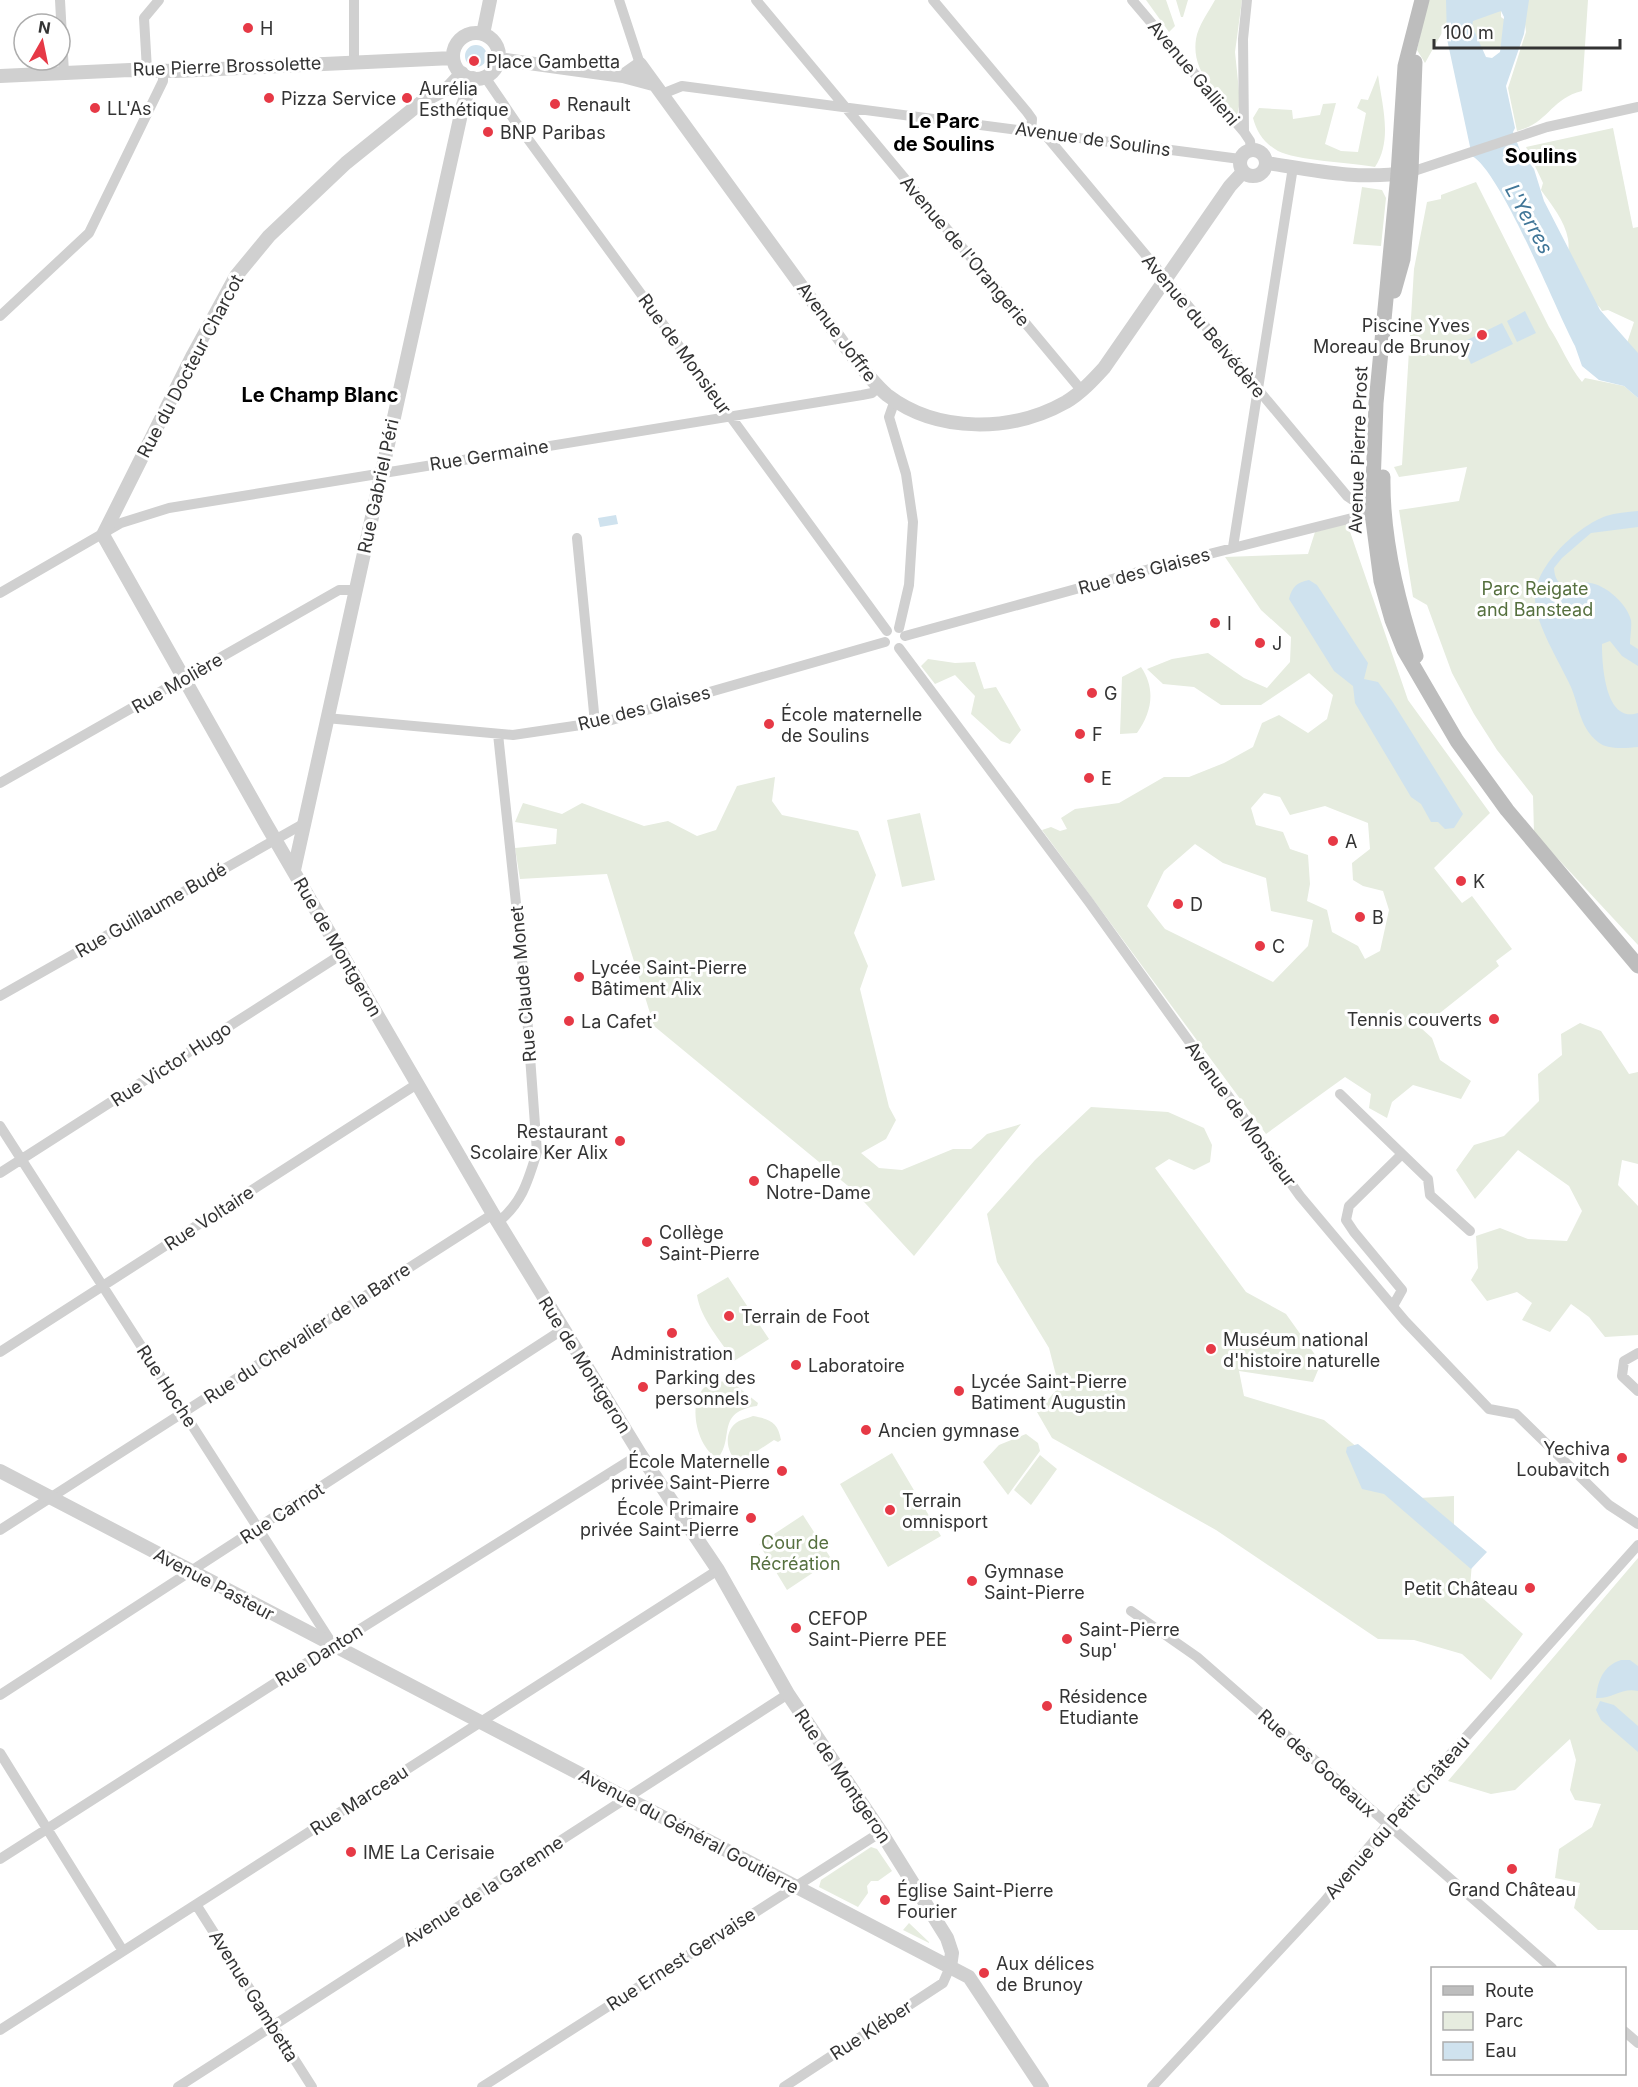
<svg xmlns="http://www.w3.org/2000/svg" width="1638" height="2087" font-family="Inter,sans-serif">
	<rect width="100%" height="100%" fill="#fff"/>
	<!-- green -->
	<path fill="#e6ecdf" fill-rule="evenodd" d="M1146,0H1166L1175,26L1169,32Z
		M1176,0H1188L1183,17H1181Z
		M1215,0H1242L1235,52L1240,101L1237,116C1217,93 1191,72 1196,39C1198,26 1209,11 1215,0Z
		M1428,0H1453L1447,24L1425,63L1417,50Z
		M1522,0H1588L1582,91C1550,99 1549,123 1517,131L1508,88L1526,32Z
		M1501,10V17L1505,20L1501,46L1496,49L1480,47L1465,18Z
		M1378,75C1382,105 1393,140 1375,167C1353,163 1294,160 1278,151C1264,143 1257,133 1253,118L1259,108L1292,110L1293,119L1320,115L1323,104L1336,103L1325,144L1341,151L1358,152L1366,113L1357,108L1361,99L1368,100Z
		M1613,128L1633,228L1638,227V362L1625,349L1634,322L1608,310L1602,311C1595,297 1576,303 1569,276C1566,264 1570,250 1568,239C1565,221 1551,204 1541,190L1543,183L1526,147Z
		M1476,182L1549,327C1561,345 1568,365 1582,382L1585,378L1624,386L1638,398V945L1534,833L1533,796L1497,750L1474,714L1452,673L1427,605L1413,597L1399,510L1459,501L1467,467L1399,477L1394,467L1402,465L1414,269L1427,202L1441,199V195Z
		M1362,187L1382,190L1386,198L1381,246L1353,244Z
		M1347,523L1408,700L1490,813L1434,868L1462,903L1472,896L1512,949L1496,961L1499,966L1421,1028L1432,1038L1440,1060L1471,1081L1461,1099L1413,1085L1392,1102L1387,1118L1369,1108L1371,1094L1345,1077L1266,1134L1042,830L1051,827L1060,831L1067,829L1061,818L1075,809L1119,803L1164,777H1189L1224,763L1253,747L1262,723L1279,715L1308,733L1327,719L1333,695L1309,673L1261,705H1221L1194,687L1163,684L1147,669L1172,659L1208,653L1244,678L1267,688L1290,662L1291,637L1261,610L1225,557L1308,554L1315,532ZM1264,793L1280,797L1290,815L1325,806L1368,823L1370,849L1352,863L1353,880L1363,886L1383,891L1389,910L1380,951L1365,959L1358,946L1332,932L1327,910L1307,901L1310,884L1308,855L1290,849L1283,832L1256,825L1251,808ZM1195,844L1223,863L1266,878L1271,911L1313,920L1308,946L1273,982L1165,929L1147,906L1164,871Z
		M928,659L955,663L975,662L984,689L996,687L1021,730L1010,744L1001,741L971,714L975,696L955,675L935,684L921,666Z
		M1141,667C1156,689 1152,712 1137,733L1120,734L1122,677Z
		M775,777L772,801L782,815L858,831L876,875L854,933L868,966L860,989L889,1107L896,1120L886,1139L861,1153L879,1168L902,1170L953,1149H971L987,1134L1021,1124L914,1256L853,1190L654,1026L607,874L520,879L515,848L556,844L557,829L515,822L523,803L562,814L582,803L644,826L668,821L697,836L716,830L737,786Z
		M920,813L935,880L902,887L887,820Z
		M1580,1023L1601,1031L1629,1074L1638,1072V1164L1622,1160L1618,1185L1638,1206V1335L1605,1337L1589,1317L1571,1304L1550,1332L1522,1320L1532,1303L1517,1292L1487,1301L1471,1280L1478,1268L1476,1236L1500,1228L1528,1239L1567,1241L1582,1211L1569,1186L1518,1150L1475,1199L1456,1170L1474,1145L1504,1136L1539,1101L1538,1074L1562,1055L1561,1034Z
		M1091,1107L1168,1112L1204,1128L1212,1145L1210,1162L1194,1170L1169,1159L1155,1168L1246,1292L1286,1314L1321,1363L1313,1382L1239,1371L1244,1396L1324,1420L1419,1498L1454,1496V1531L1473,1551L1470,1587L1523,1634L1491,1680L1462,1654L1414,1640L1378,1639L1216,1530L1052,1438L1037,1412L1059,1387L1049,1348L997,1262L987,1214L1035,1160Z
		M728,1277L769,1339L734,1361C721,1341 700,1318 697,1295Z
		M718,1381L733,1383L758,1403L757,1406C715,1412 735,1438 718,1458C698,1450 686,1403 705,1387C708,1385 714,1383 718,1381Z
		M753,1416C770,1419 778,1422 781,1440L778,1442L774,1440L739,1463C725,1453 723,1430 739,1421C743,1419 749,1418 753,1416Z
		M1026,1434L1038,1443L1040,1451L1008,1495L983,1462L999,1445Z
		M892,1453L941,1536L888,1567L840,1484Z
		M1040,1455L1057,1469L1031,1505L1014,1490Z
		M803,1515L832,1560L787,1590L759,1544Z
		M1638,1558V1930H1598L1574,1908L1580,1883L1555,1878L1559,1849L1592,1827L1601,1804L1575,1800L1570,1790L1576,1760L1570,1739L1515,1790L1491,1794L1448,1781Z
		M871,1847L877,1849L892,1871L878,1881H871L867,1886L868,1893L858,1907L819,1887L821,1880Z
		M909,1923L929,1942V1943L903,1930Z"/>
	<!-- water -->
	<path fill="#cfe2ee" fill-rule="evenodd" d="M1446,0H1529L1524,34L1506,86L1515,128L1513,132L1520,150L1534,169L1544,201L1600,310L1638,353V398L1624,386L1599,380L1582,366L1575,346C1555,308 1501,172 1472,156L1447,39ZM1501,11L1504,17L1500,52L1492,58L1486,57L1472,26L1473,21Z
		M465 56a11 11 0 1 1 22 0a11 11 0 1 1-22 0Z
		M1525,311L1536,333L1517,342L1507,321Z
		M1502,323L1513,344L1471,364L1461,343Z
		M1638,511V527L1591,533L1562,558L1554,568C1556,596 1577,580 1590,583C1606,585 1627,604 1631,620C1632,627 1630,637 1630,644L1638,649V666L1622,656L1610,641L1602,644C1602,664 1605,724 1638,713V747C1626,748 1607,750 1598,742C1579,727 1579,704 1570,685C1559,661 1536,625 1535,600C1533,567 1578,526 1606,516C1616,513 1627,512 1638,511Z
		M616,515L618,524L600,527L598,518Z
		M1309,580L1317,585L1368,663L1364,679L1378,682L1392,701L1463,814L1454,828L1445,829L1438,822H1431L1421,804L1411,797L1355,703L1353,686L1334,671L1289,599C1292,587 1297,582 1309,580Z
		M1358,1444L1368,1452L1487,1552L1471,1569L1384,1494L1362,1489L1346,1452L1347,1447Z
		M1621,1660H1630L1638,1666V1691C1622,1687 1612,1699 1596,1698C1598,1680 1603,1666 1621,1660Z
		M1600,1701L1614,1705L1638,1726V1752L1601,1720L1596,1710Z"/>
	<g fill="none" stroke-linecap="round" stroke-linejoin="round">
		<!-- minor -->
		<path stroke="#d0d0d0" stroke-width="10" d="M60,0L64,73
			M619,0L640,64
			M756,0L1082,391
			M933,0L1027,112L1032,119L1031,131
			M1132,0L1244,132L1250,141L1251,149
			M354,61V0
			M147,70L144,18L159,0
			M485,77L517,124L887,631
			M662,94L682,86L1240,159
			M1043,132L1347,496L1372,513
			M1244,132L1243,39L1247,0
			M1411,172L1547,127L1638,107
			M0,316L89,233L163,81V71
			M895,400L889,417L906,474L913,522L909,585L899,628
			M577,538L595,723
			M1233,547L1293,167
			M0,593L121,523L169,508L862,395L872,393L879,387
			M905,636L1134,573L1372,513
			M899,648L1089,902L1300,1196L1405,1321L1489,1409L1516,1414L1609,1505L1638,1524
			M326,718L513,735L608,721L885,642
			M0,783L339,590H355
			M0,996L303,824
			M1340,1094L1428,1179L1430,1195L1470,1231
			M0,1126L333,1645
			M0,1173L342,954
			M498,1222C522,1203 528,1181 537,1152L525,988L498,734
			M1393,1306L1402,1290L1354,1232L1346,1220L1349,1206L1401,1155
			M0,1352L417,1084
			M1638,1353L1624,1361L1622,1376L1638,1391
			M0,1530L493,1214
			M1131,1611L1197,1657L1552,1968
			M0,1695L562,1330
			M0,1753L123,1951
			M0,1859L333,1646L640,1454
			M197,1906L312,2087
			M0,2030L718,1570
			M1624,2031L1638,2043
			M178,2087L788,1694
			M482,2087L881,1832
			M784,2087L943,1983L950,1967
			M1152,2087L1324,1902L1387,1825L1638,1545"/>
		<!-- tertiary -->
		<path stroke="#d0d0d0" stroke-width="14" d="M453 56a23 23 0 1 1 46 0a23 23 0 1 1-46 0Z
			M483,34L490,0
			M499,59L623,76L653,84
			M462,73L448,88L423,101L346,163L269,236L236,276L193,355L103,535L266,824L493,1214L640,1454L718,1570L788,1694L881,1832L947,1938L952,1953L950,1967
			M0,76L130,70L176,71L453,58
			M623,76L640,64L845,346C858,363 871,381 887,395C938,434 1013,432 1066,402C1081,393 1093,380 1104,368L1230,186L1243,172
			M1240 163a13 13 0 1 1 26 0a13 13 0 1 1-26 0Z
			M1267,163C1312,170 1362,181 1407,172
			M294,870L463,105L473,78
			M0,1471L969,1977L1042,2087"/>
		<!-- secondary -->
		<path stroke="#bdbdbd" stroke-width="15" d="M1422,0L1405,66L1398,174L1376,403L1372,513L1381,581L1392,620L1404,650L1457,741L1507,810L1638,966
			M1394,291L1403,259L1411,172L1415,62
			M1383,477C1382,537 1397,599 1416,656"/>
	</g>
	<!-- markers -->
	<g fill="#e63946" stroke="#fff" stroke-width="2">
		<circle cx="248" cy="28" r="6"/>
		<circle cx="474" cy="61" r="6"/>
		<circle cx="269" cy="98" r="6"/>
		<circle cx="407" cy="98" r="6"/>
		<circle cx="555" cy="104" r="6"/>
		<circle cx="95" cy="108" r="6"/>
		<circle cx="488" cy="132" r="6"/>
		<circle cx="1482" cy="335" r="6"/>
		<circle cx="1215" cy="623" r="6"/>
		<circle cx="1260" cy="643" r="6"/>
		<circle cx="1092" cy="693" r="6"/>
		<circle cx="769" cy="724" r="6"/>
		<circle cx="1080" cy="734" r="6"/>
		<circle cx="1089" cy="778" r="6"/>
		<circle cx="1333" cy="841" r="6"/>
		<circle cx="1461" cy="881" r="6"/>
		<circle cx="1178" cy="904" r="6"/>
		<circle cx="1360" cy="917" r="6"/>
		<circle cx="1260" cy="946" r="6"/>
		<circle cx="579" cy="977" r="6"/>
		<circle cx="1494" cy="1019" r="6"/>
		<circle cx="569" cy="1021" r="6"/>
		<circle cx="620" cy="1141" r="6"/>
		<circle cx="754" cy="1181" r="6"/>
		<circle cx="647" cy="1242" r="6"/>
		<circle cx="729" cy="1316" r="6"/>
		<circle cx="672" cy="1333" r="6"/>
		<circle cx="1211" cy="1349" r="6"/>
		<circle cx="796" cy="1365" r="6"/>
		<circle cx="643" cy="1387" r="6"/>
		<circle cx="959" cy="1391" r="6"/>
		<circle cx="866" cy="1430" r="6"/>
		<circle cx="1622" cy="1458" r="6"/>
		<circle cx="782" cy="1471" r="6"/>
		<circle cx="890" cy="1510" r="6"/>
		<circle cx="751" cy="1518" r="6"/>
		<circle cx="972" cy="1581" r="6"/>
		<circle cx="1530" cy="1588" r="6"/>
		<circle cx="796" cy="1628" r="6"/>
		<circle cx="1067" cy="1639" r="6"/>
		<circle cx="1047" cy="1706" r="6"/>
		<circle cx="351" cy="1852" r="6"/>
		<circle cx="1512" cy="1869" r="6"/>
		<circle cx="885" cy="1900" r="6"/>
		<circle cx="984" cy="1973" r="6"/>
	</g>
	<g text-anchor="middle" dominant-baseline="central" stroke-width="6" stroke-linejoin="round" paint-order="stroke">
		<!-- poi labels -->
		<g font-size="18" fill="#333" stroke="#fff" text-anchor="start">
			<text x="260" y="28">H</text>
			<text x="486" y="61">Place Gambetta</text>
			<text x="419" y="88">Aurélia<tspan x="419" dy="21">Esthétique</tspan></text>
			<text x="281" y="98">Pizza Service</text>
			<text x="567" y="104">Renault</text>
			<text x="107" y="108">LL'As</text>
			<text x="500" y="132">BNP Paribas</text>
			<text x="1470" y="325" text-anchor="end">Piscine Yves<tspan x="1470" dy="21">Moreau de Brunoy</tspan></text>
			<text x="1227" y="623">I</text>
			<text x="1272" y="643">J</text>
			<text x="1104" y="693">G</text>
			<text x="781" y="714">École maternelle<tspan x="781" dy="21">de Soulins</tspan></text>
			<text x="1092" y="734">F</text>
			<text x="1101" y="778">E</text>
			<text x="1345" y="841">A</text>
			<text x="1473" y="881">K</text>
			<text x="1190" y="904">D</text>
			<text x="1372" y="917">B</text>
			<text x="1272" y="946">C</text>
			<text x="591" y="967">Lycée Saint-Pierre<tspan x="591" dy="21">Bâtiment Alix</tspan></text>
			<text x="1482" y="1019" text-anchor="end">Tennis couverts</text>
			<text x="581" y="1021">La Cafet'</text>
			<text x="608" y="1131" text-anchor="end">Restaurant<tspan x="608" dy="21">Scolaire Ker Alix</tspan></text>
			<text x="766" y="1171">Chapelle<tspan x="766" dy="21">Notre-Dame</tspan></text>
			<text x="659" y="1232">Collège<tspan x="659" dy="21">Saint-Pierre</tspan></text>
			<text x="741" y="1316">Terrain de Foot</text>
			<text x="1223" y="1339">Muséum national<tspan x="1223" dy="21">d'histoire naturelle</tspan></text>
			<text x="672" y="1353" text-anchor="middle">Administration</text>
			<text x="808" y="1365">Laboratoire</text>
			<text x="655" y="1377">Parking des<tspan x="655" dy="21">personnels</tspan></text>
			<text x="971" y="1381">Lycée Saint-Pierre<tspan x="971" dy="21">Batiment Augustin</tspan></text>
			<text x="878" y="1430">Ancien gymnase</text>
			<text x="1610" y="1448" text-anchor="end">Yechiva<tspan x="1610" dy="21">Loubavitch</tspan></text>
			<text x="770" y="1461" text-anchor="end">École Maternelle<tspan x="770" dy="21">privée Saint-Pierre</tspan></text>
			<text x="902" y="1500">Terrain<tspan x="902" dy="21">omnisport</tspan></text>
			<text x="739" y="1508" text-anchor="end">École Primaire<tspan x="739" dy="21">privée Saint-Pierre</tspan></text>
			<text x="984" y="1571">Gymnase<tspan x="984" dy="21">Saint-Pierre</tspan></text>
			<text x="1518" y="1588" text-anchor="end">Petit Château</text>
			<text x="808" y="1618">CEFOP<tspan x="808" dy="21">Saint-Pierre PEE</tspan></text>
			<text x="1079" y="1629">Saint-Pierre<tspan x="1079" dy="21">Sup'</tspan></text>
			<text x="1059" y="1696">Résidence<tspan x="1059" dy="21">Etudiante</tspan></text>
			<text x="363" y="1852">IME La Cerisaie</text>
			<text x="1512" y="1889" text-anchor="middle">Grand Château</text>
			<text x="897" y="1890">Église Saint-Pierre<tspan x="897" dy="21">Fourier</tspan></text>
			<text x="996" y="1963">Aux délices<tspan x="996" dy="21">de Brunoy</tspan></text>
		</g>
		<!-- street labels -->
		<g font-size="18" fill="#333" stroke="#fff">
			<text transform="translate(227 66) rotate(-2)">Rue Pierre Brossolette</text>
			<text transform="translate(1194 73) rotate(50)">Avenue Gallieni</text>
			<text transform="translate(1093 139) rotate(8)">Avenue de Soulins</text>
			<text transform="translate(965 251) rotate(50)">Avenue de l'Orangerie</text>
			<text transform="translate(1204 326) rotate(50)">Avenue du Belvédère</text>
			<text transform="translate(837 332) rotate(53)">Avenue Joffre</text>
			<text transform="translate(685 354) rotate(54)">Rue de Monsieur</text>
			<text transform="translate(190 366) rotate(-62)">Rue du Docteur Charcot</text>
			<text transform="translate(1358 450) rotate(-88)">Avenue Pierre Prost</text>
			<text transform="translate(489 455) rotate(-9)">Rue Germaine</text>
			<text transform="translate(378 486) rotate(-78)">Rue Gabriel Péri</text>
			<text transform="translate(1144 571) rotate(-15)">Rue des Glaises</text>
			<text transform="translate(177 683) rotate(-30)">Rue Molière</text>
			<text transform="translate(644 708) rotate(-14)">Rue des Glaises</text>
			<text transform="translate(151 910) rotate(-30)">Rue Guillaume Budé</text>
			<text transform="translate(338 947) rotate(60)">Rue de Montgeron</text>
			<text transform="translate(523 984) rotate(-95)">Rue Claude Monet</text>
			<text transform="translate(171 1064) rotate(-33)">Rue Victor Hugo</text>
			<text transform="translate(1241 1114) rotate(54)">Avenue de Monsieur</text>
			<text transform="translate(209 1218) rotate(-33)">Rue Voltaire</text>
			<text transform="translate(307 1333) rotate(-33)">Rue du Chevalier de la Barre</text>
			<text transform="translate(585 1365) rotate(58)">Rue de Montgeron</text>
			<text transform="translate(167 1386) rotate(57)">Rue Hoche</text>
			<text transform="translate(282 1513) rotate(-33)">Rue Carnot</text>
			<text transform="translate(214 1584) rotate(28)">Avenue Pasteur</text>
			<text transform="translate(319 1655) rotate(-32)">Rue Danton</text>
			<text transform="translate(1317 1763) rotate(42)">Rue des Godeaux</text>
			<text transform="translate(843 1776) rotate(56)">Rue de Montgeron</text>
			<text transform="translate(359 1800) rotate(-33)">Rue Marceau</text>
			<text transform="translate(1397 1817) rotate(-49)">Avenue du Petit Château</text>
			<text transform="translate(689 1831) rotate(28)">Avenue du Général Goutierre</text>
			<text transform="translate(483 1891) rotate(-33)">Avenue de la Garenne</text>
			<text transform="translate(681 1959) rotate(-33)">Rue Ernest Gervaise</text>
			<text transform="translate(254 1996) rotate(58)">Avenue Gambetta</text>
			<text transform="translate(871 2030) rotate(-33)">Rue Kléber</text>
		</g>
		<!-- park labels -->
		<g font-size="18" fill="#56703f" stroke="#fff">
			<text x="1535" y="588">Parc Reigate<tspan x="1535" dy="21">and Banstead</tspan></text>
			<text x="795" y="1542">Cour de<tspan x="795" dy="21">Récréation</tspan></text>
		</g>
		<!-- neighbourhood labels -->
		<g font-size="20" font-weight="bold" fill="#000" stroke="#fff">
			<text x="944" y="121">Le Parc<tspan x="944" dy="23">de Soulins</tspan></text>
			<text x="1541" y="156">Soulins</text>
			<text x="320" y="395">Le Champ Blanc</text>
		</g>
		<!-- water labels -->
		<g font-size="20" font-style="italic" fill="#3f7597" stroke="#fff">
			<text transform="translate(1529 219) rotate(61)">L'Yerres</text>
		</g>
	</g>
	<!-- legend -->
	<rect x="1431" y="1967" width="195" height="108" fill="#ffffff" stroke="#adadad" stroke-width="1.5"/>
	<rect x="1443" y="1986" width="30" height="9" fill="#bdbdbd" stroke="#adadad" stroke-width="1.5"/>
	<text x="1485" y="1997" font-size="18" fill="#333333">Route</text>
	<rect x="1443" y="2012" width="30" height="18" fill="#e6ecdf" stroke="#adadad" stroke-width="1.5"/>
	<text x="1485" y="2027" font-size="18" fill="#333333">Parc</text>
	<rect x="1443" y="2042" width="30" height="18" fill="#cfe2ee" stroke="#adadad" stroke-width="1.5"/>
	<text x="1485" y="2057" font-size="18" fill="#333333">Eau</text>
	<!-- north arrow -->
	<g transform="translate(42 42) rotate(9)"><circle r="28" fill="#ffffff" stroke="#adadad" stroke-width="1.5"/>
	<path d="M0-4.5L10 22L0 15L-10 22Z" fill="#e63946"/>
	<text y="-9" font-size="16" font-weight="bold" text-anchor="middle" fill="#333333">N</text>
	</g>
	<!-- scale -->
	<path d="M1434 39v9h186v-9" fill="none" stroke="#333333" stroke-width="3"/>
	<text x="1443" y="39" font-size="18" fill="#333333" stroke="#ffffff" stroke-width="4.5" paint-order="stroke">100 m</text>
</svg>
